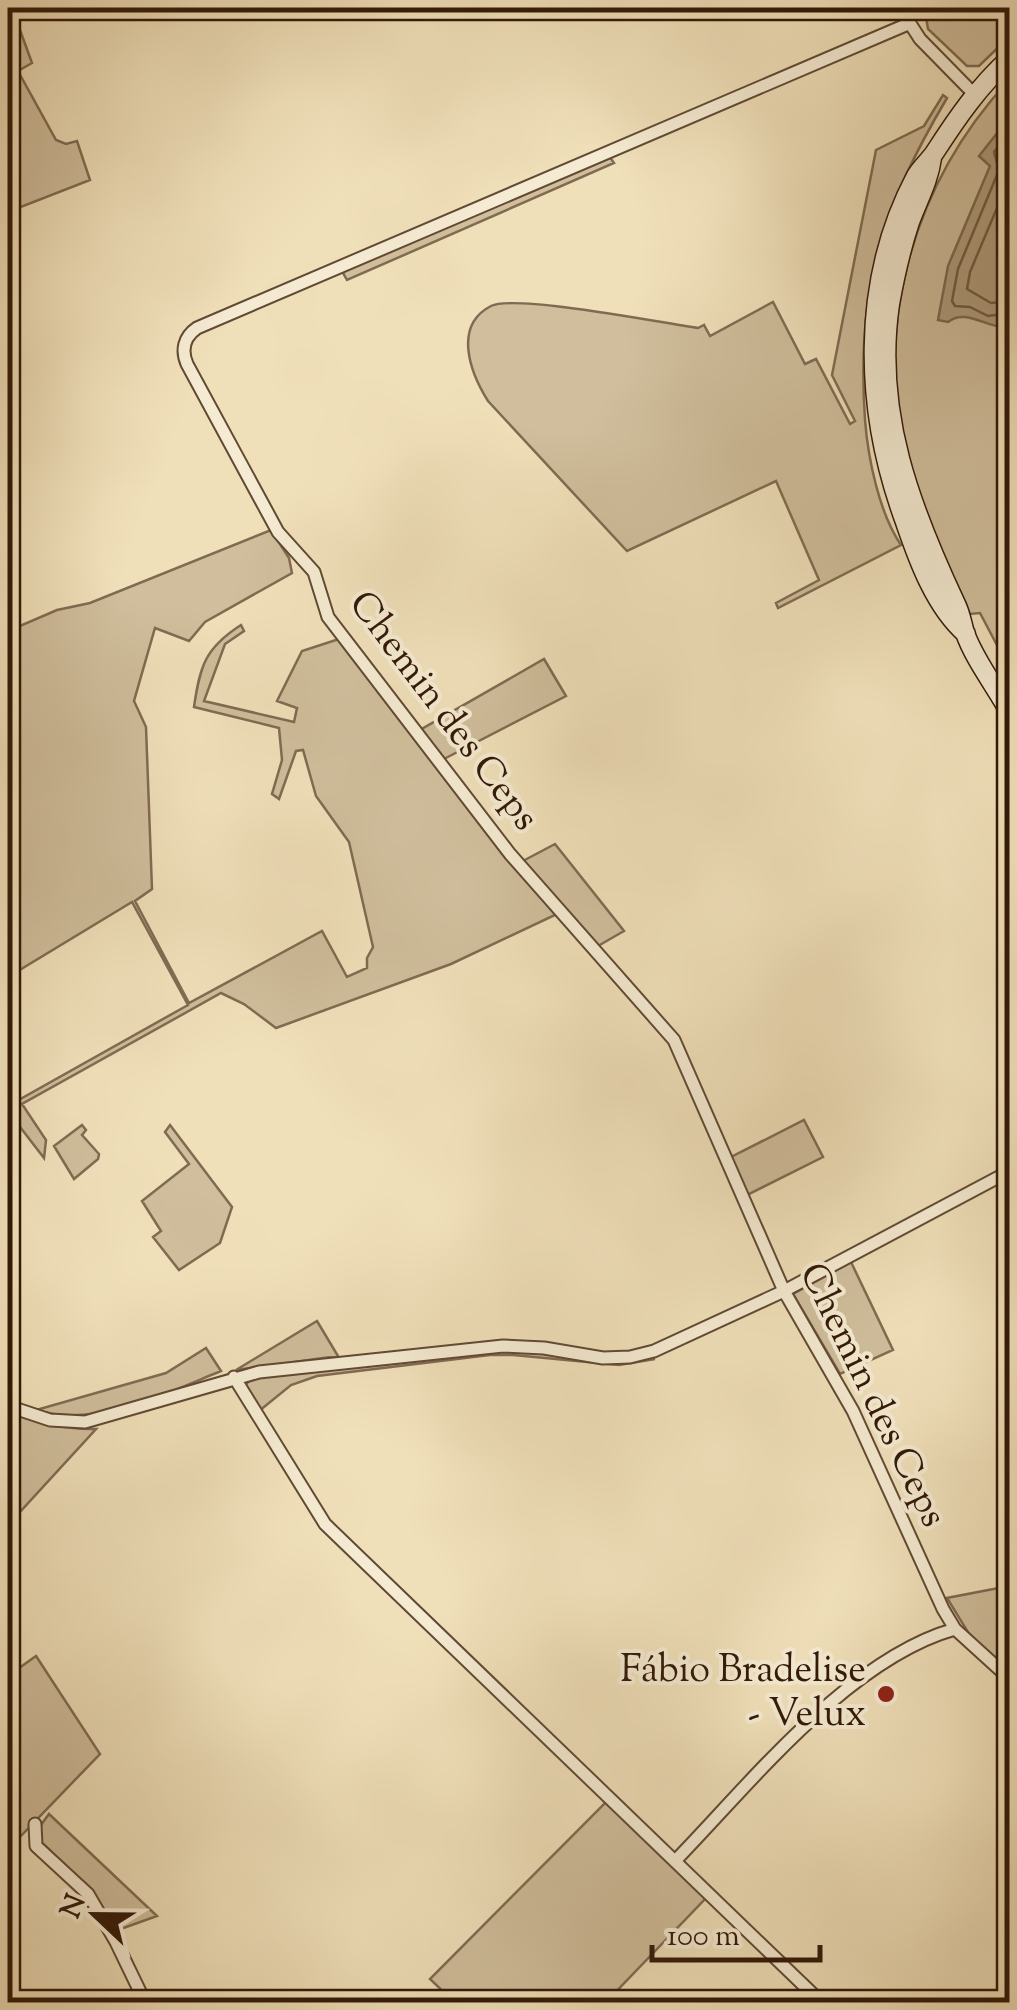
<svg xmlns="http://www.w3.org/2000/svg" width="1017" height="2010" font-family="'Sorts Mill Goudy',serif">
	<rect width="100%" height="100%" fill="#f0e0ba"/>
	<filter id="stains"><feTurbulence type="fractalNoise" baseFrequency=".002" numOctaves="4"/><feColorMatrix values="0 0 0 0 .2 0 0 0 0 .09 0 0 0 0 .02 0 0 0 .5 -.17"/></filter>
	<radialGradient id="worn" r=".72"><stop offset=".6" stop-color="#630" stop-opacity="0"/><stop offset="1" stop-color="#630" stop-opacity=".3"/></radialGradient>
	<!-- green -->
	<path fill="#d0be9c" stroke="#806b52" stroke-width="2.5" d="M8,8H12L32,63L18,71L56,140L66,144L77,141L90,180L8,212Z
		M932,8H1009V37L979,66H967L928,29L926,17Z
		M1009,80V668L980,613L970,614C947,566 922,518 908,467C871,328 913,184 1009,80Z
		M943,95L947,98C881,210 856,289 865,420C868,458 879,513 901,545L778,608L776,603L819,580L776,481L627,551L488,401C471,374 452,326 491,306C515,294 663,323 698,328L704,325L710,336L773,302L805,364L816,359L850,424L855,421L832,375L876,150L924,126Z
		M609,156L614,163L347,280L342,271Z
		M271,530L289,558L292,573L205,622L189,641L155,628L134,701L146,727L152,889L135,901L189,1003L322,931L347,977L367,968V958L373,947L349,842L316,796L303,750L296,751L279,799L272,794L282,760L279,728L194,707C200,666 205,648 241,625L244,631L225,644L204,701L294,722L297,708L277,701L302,651L339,639L557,914L451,964L276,1028L244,1004L221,993L22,1104L46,1140L44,1158L20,1127L8,1130V1106L188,1005L132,902L8,977V631L57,610L90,603Z
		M544,659L566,696L442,760L420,730Z
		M555,844L624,931L598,946L521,862Z
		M804,1120L823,1157L747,1195L729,1158Z
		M82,1125L86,1130L82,1135L99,1154L98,1159L74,1179L54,1146Z
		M170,1125L232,1207L220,1243L179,1270L153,1237L161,1231L142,1201L189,1164L165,1132Z
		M851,1262L893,1350L840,1374L793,1294Z
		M317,1321L338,1356L236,1370Z
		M206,1348L221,1371C166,1393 96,1429 36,1410L166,1373Z
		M493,1350L655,1359L619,1365L513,1355H490L317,1376L291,1385L259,1411L245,1386L251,1378Z
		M8,1412C38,1422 64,1430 96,1429L8,1525Z
		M1009,1586V1672L969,1634L947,1598Z
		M36,1656L100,1754L17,1840L8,1835V1676Z
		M607,1801L706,1898L606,2002H454L430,1979Z
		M49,1814L157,1916L118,1930L89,1888L41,1842L38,1829Z"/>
	<!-- water -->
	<path fill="#af9c7d" stroke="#7d674e" stroke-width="2.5" d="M1009,118V319L1002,327C983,325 964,309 948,322L938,320L948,266L990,166L979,156Z"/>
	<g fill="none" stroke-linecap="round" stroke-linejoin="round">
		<!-- shore -->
		<path stroke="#705a42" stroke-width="2.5" d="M1010,132L994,152L999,170L958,269L952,301L955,306L970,307L988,316L1010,313
			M1010,177L970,272L967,289L991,303L1010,301"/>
		<defs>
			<path id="minor" d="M900,8L920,39L974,94
				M908,24L197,328C184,337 181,350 187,364L278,532L314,572L328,617L510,854L674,1040L784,1291L853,1411L943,1609L955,1629L1010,1679
				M234,1377L325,1524L821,2002
				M8,1406L50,1420L85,1422L259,1372L503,1346L544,1348L603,1358L630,1357L654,1351L784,1291L1010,1171
				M35,1824L36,1846L88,1894L116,1942L145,2002
				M675,1861C750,1784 848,1659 955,1629"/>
			<path id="secondary" d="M932,158C929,181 918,200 910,222C901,249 895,276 890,304C874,413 911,508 956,604C961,614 962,623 965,633C975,661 996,687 1010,713
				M966,634C935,607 918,560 905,522C864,411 859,283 916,176C921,167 929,161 935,152C957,118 979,86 1010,58"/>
		</defs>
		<!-- minor casing -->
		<use href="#minor" stroke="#614a34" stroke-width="15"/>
		<!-- secondary casing -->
		<use href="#secondary" stroke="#311807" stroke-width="21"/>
		<!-- minor -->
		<use href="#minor" stroke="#f5ebd2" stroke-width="11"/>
		<!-- secondary -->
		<use href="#secondary" stroke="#f5ebd2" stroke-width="18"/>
	</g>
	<!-- markers -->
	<circle fill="#8f2418" stroke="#f5ebd2" stroke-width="4" cx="886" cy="1694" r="10"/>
	<g text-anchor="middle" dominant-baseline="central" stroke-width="8" stroke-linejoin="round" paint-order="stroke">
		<!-- street labels -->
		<g font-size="38" fill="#311807" stroke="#f5ebd2">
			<text transform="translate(442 712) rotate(53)">Chemin des Ceps</text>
			<text transform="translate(871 1396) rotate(64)">Chemin des Ceps</text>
		</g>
		<!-- poi labels -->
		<g font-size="38" fill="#311807" stroke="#f5ebd2" text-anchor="end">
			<text x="866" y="1672">Fábio Bradelise<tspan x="866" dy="44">- Velux</tspan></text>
		</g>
	</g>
	<!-- margin -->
	<rect width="1017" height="2010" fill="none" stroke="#f0e0ba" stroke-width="40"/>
	<rect x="10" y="10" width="997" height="1990" fill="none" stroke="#311807" stroke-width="5"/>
	<rect x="20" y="20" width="977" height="1970" fill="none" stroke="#311807" stroke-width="2.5"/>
	<!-- north arrow -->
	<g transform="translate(95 1915) rotate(292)" stroke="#f5ebd2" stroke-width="8" paint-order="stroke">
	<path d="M0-8L18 38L0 25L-18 38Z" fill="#311807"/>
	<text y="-15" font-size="28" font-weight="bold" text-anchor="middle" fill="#311807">N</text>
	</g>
	<!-- scale -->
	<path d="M652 1945v15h168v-15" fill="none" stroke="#311807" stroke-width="5"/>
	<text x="667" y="1945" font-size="30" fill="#311807" stroke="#f5ebd2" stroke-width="8" paint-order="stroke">100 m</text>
	<rect width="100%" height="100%" filter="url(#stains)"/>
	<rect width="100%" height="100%" fill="url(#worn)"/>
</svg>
